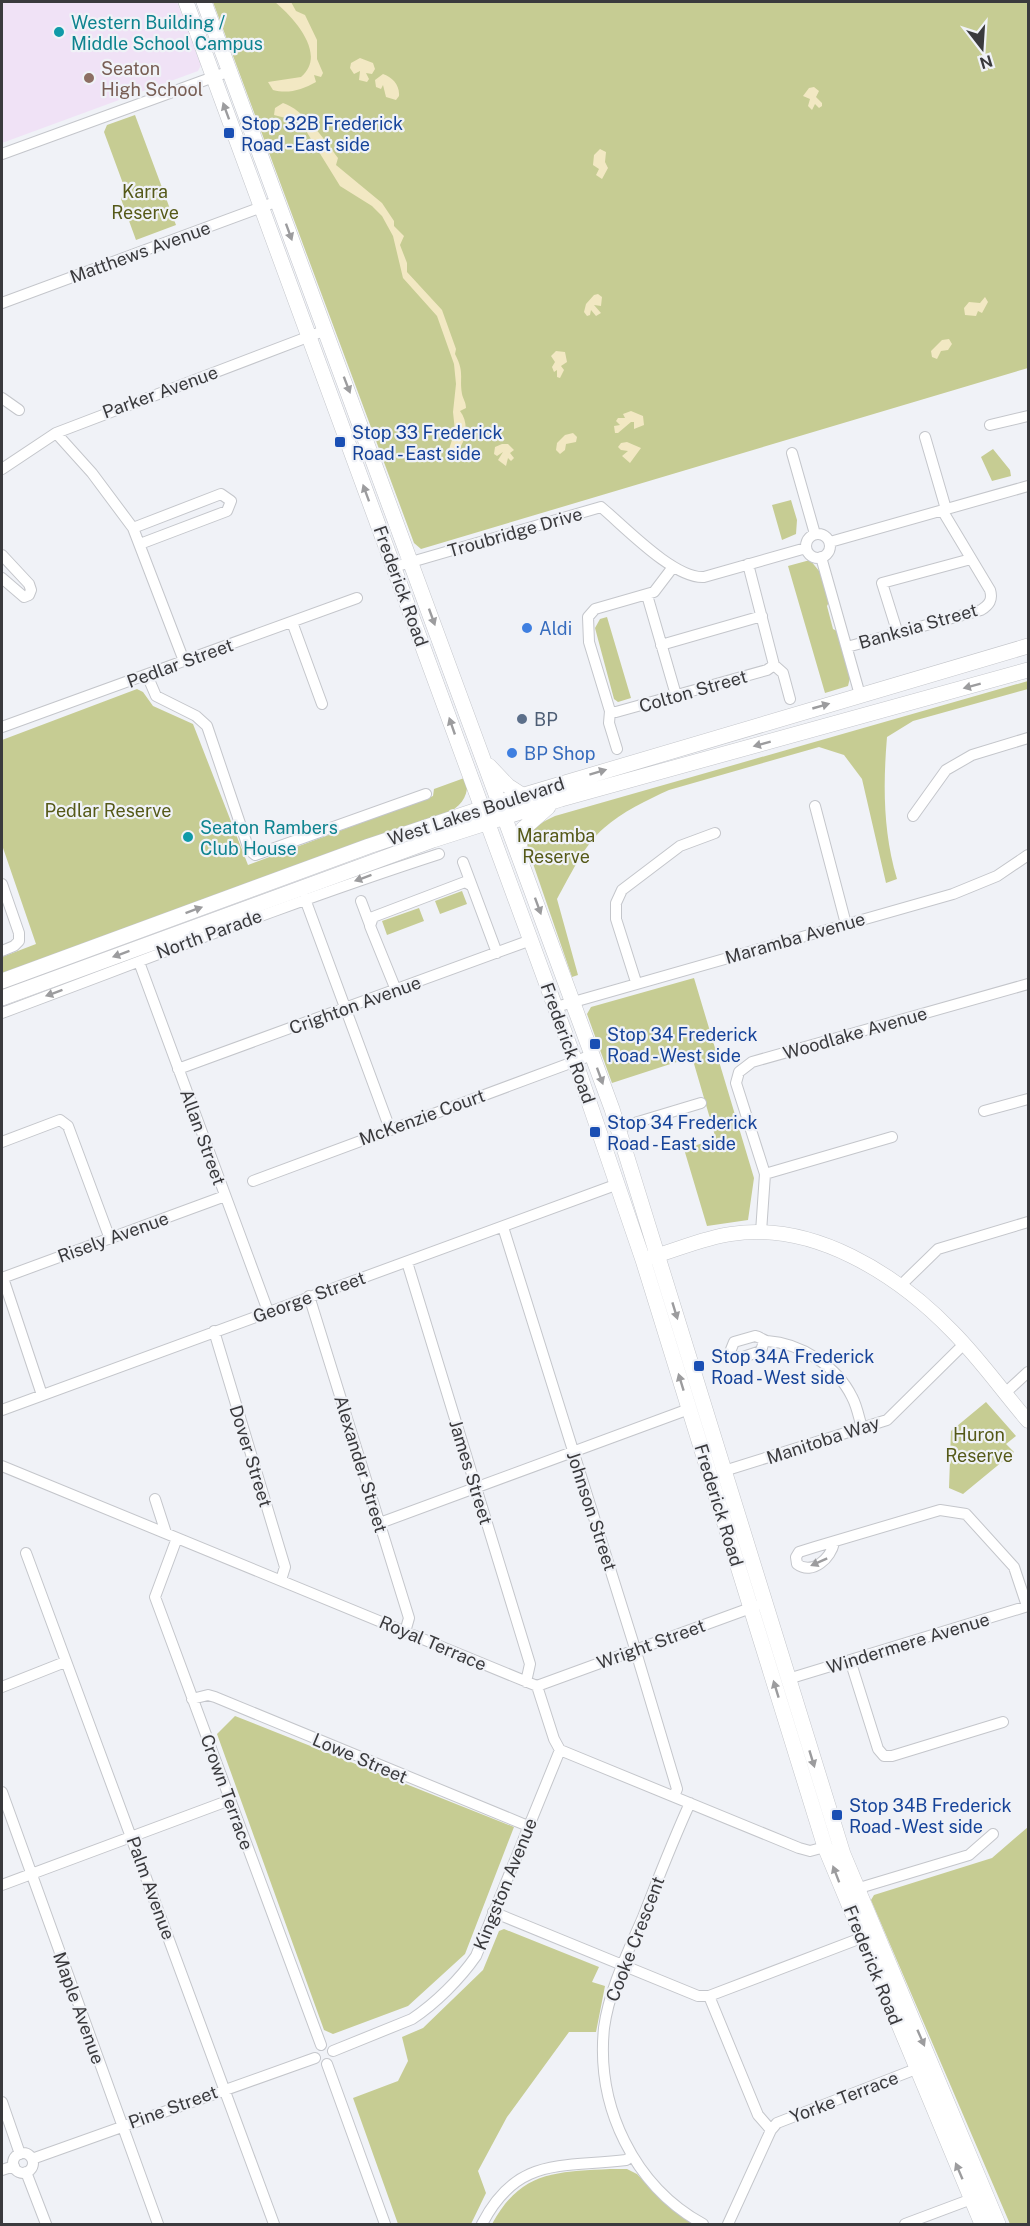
<svg xmlns="http://www.w3.org/2000/svg" width="1030" height="2226" font-family="'Public Sans',sans-serif">
	<rect width="100%" height="100%" fill="#f0f2f7"/>
	<!-- education -->
	<path fill="#f0e2f6" d="M2,2H177L201,65L198,71L2,143Z"/>
	<!-- green -->
	<path fill="#c6cc93" d="M213,2H1028V368L421,549L414,543Z
		M135,115L176,225L136,240L121,199L125,189L104,132L107,125Z
		M993,449L1010,470L1011,476L992,481L981,457Z
		M791,500L797,520L796,534L782,540L772,505Z
		M810,560L820,572L829,602L827,606L833,629L837,631L850,678L848,686L825,693L788,566Z
		M607,617L631,698L618,702L614,699L595,628L600,619Z
		M1028,681V689L913,721L887,737C883,785 883,832 897,879L886,883L862,779L844,755L819,747L669,790C647,800 622,812 604,828C584,845 570,876 557,899L578,975L572,977L528,849C525,831 540,823 555,816Z
		M137,689L143,692L153,706L193,724L248,865L428,798L433,796L434,789L467,777C469,797 462,805 445,815L2,976V957L36,944L2,845V740Z
		M462,891L467,904L440,914L435,901Z
		M419,908L424,921L387,935L382,921Z
		M694,978L754,1178L748,1220L707,1226L684,1149L716,1139L692,1057L612,1083L587,1014L591,1007Z
		M986,1402L1016,1436L1006,1444L1014,1452L963,1494L949,1488L951,1431Z
		M235,1716L514,1827L465,1954L408,2006L333,2034L324,2030L217,1734Z
		M1028,1827V2224H1010L871,1900L874,1895L992,1858Z
		M504,1929L599,1967L592,1982L605,1986L596,2032H569L507,2117L478,2171L486,2193L471,2224H398L353,2098L398,2081L408,2061L402,2037L423,2028L483,1970L499,1931Z
		M610,2169H627L637,2174L670,2208L694,2224H492C521,2171 555,2172 610,2169Z"/>
	<!-- sand -->
	<path fill="#f2e8c3" d="M275,2H291L296,11L305,15L317,40V59L323,73L321,77L314,75L316,82C302,90 288,94 273,90L268,82L301,77C328,54 293,17 275,2Z
		M360,58L373,63L375,69L372,74L366,73L369,79L367,82L359,80L360,71L354,74L350,68L351,63Z
		M383,74C392,77 400,85 399,96L396,100L386,97L383,85L381,89L376,87L375,80Z
		M814,87L819,91L816,97L822,103V106L819,108L815,104L812,110L808,106L810,99L803,96L809,88Z
		M283,103C303,109 326,141 338,158L336,165L382,203L394,221V226L404,236L400,245L407,263V272L442,310L456,349L455,354C465,373 459,377 462,394C463,399 466,402 466,408L460,411C470,424 466,442 455,455L448,452L455,431L453,412L456,384L454,364L437,316L403,278L393,236L382,216L372,206L340,186L303,126L297,121L274,115L275,108Z
		M600,149L606,152L605,162L608,168L602,179L596,175L599,169L593,165L594,155Z
		M594,295L598,294L602,297L601,306L594,305L601,313L596,316L591,310L590,315L587,316L584,312L586,304Z
		M985,297L988,302L982,313L978,311L976,316L965,315L964,308L969,302L980,303Z
		M949,339L952,344L948,350L941,351L937,359L932,357L931,351L942,340Z
		M556,351L565,352L567,362L561,366L564,370L560,378L557,377V370L554,372L552,367L555,362L551,356Z
		M631,411L643,416L644,425L634,429V422H631L618,433H615L614,426L620,425L616,421L618,418H625L623,414Z
		M573,433L577,437L576,442L566,444L565,450L560,454L556,450L557,443L565,435Z
		M627,442L641,448L630,463L622,456L628,451L621,450L618,447L621,443Z
		M502,444H508L514,450L510,453L514,458L511,461L508,458L506,466L498,460L503,452L497,456L494,454L495,447Z"/>
	<g fill="none" stroke-linecap="round" stroke-linejoin="round">
		<defs>
			<path id="minor" d="M2,154L230,71
				M2,303L278,201
				M2,398L19,410
				M990,425L1028,416
				M56,433L92,473L133,528L184,661
				M925,437L946,509
				M792,453L815,534
				M2,469L56,433L326,330
				M133,528L221,494L231,501L227,511L140,544
				M806 546a12 12 0 1 1 24 0a12 12 0 1 1-24 0Z
				M830,542L1028,486
				M2,555L29,584L31,590L29,595L24,597L2,578
				M821,557L860,695
				M748,564L774,665L783,673L790,699
				M394,567L601,507C625,527 674,579 704,577L806,548
				M647,595L676,695
				M292,622L322,704
				M898,634L882,583L971,559
				M661,645L762,616
				M847,647L981,610C989,605 993,600 990,590L942,510
				M147,675L156,696L196,716L207,726L249,850L255,855L426,794
				M610,711L616,712L767,670L774,665
				M2,727L357,598
				M617,749L609,723L610,711L589,642L588,617L595,609L654,592L673,567
				M815,806L846,924
				M913,816L946,770L972,755L1028,738
				M463,862L472,886
				M2,884L19,933V941L14,946L2,951
				M305,899L390,1129
				M361,901L370,925
				M139,962L268,1311
				M636,982L616,919V903L622,890L680,846L715,833
				M396,990L370,926L373,917L465,882L472,886L497,953
				M556,1007L953,894L997,876L1028,855
				M2,1013C147,959 291,902 439,854
				M178,1069L531,940
				M984,1111L1028,1099
				M618,1128L701,1103
				M2,1142L60,1120L68,1126L110,1239
				M765,1174L892,1137
				M253,1181L592,1055
				M503,1227L633,1642L677,1789L674,1796
				M761,1232L765,1174L736,1083L739,1072L752,1062L1028,984
				M407,1262L530,1664L526,1682
				M2,1278L225,1196
				M3,1278L42,1395
				M900,1286L938,1249L1028,1222
				M309,1296L409,1618L405,1632
				M214,1331L285,1567L281,1580
				M764,1341L761,1351L740,1358L733,1357L730,1352L734,1342L755,1336C760,1337 763,1340 767,1341C800,1343 837,1366 852,1397C857,1406 859,1418 862,1428
				M1004,1394L1028,1372
				M2,1410L618,1184
				M2,1466L537,1686L554,1739L560,1750L799,1848L810,1851L825,1847
				M724,1471L887,1420L964,1344
				M155,1499L166,1533
				M380,1523L689,1409
				M177,1538L155,1597L321,2045
				M834,1543C831,1557 813,1576 797,1564L796,1557L799,1552L815,1547L940,1510L966,1514L1014,1567L1027,1606
				M26,1553L274,2224
				M850,1660L878,1749L884,1756H892L1003,1722
				M788,1679L1028,1606
				M537,1686L756,1606
				M2,1687L65,1662
				M192,1699L208,1695L215,1697L528,1826
				M2,1792L158,2224
				M690,1803C673,1840 658,1879 643,1917C628,1952 609,1990 604,2028C596,2107 634,2186 703,2224
				M2,1885L230,1800
				M856,1889L969,1855L993,1834
				M493,1912L698,1996H709L869,1935
				M709,1996L758,2115L771,2130
				M333,2051L412,2019C436,2003 460,1979 476,1956L560,1750
				M327,2064L385,2224
				M2,2102L20,2154
				M13 2163a10 10 0 1 1 20 0a10 10 0 1 1-20 0Z
				M32,2159L315,2058
				M2,2170L14,2166
				M26,2172L46,2224
				M482,2224C517,2156 561,2168 626,2160L632,2156
				M728,2224L771,2130L777,2123L916,2069
				M905,2224L977,2197"/>
			<path id="tertiary" d="M648,1258C675,1251 702,1238 731,1234C813,1221 897,1274 952,1331C980,1359 1003,1392 1028,1421"/>
			<path id="secondary" d="M186,2L575,1061L643,1260L825,1847L982,2224
				M204,2L612,1109L843,1854L998,2224
				M489,766L508,786L522,795
				M518,851L523,829L548,807
				M2,981L369,846L507,800L1028,646
				M2,998L433,840L561,799L1028,670"/>
		</defs>
		<!-- minor casing -->
		<use href="#minor" stroke="#c4c6cb" stroke-width="12"/>
		<!-- tertiary casing -->
		<use href="#tertiary" stroke="#c4c6cb" stroke-width="15"/>
		<!-- secondary casing -->
		<use href="#secondary" stroke="#c4c6cb" stroke-width="16"/>
		<!-- minor -->
		<use href="#minor" stroke="#fff" stroke-width="10"/>
		<!-- tertiary -->
		<use href="#tertiary" stroke="#fff" stroke-width="14"/>
		<!-- secondary -->
		<use href="#secondary" stroke="#fff" stroke-width="15"/>
	</g>
	<!-- one-way arrows -->
	<defs><path id="oneway-solid" d="M-6-.8H1V-3.2L6.5 0L1 3.2V.8H-6Z" transform="scale(1.5)"/></defs>
	<g fill="#9c9c9e">
		<use href="#oneway-solid" transform="translate(226 111) rotate(-110)"/>
		<use href="#oneway-solid" transform="translate(289 232) rotate(70)"/>
		<use href="#oneway-solid" transform="translate(347 385) rotate(69)"/>
		<use href="#oneway-solid" transform="translate(366 493) rotate(-110)"/>
		<use href="#oneway-solid" transform="translate(432 617) rotate(70)"/>
		<use href="#oneway-solid" transform="translate(972 686) rotate(165)"/>
		<use href="#oneway-solid" transform="translate(821 706) rotate(-16)"/>
		<use href="#oneway-solid" transform="translate(452 726) rotate(-109)"/>
		<use href="#oneway-solid" transform="translate(762 744) rotate(165)"/>
		<use href="#oneway-solid" transform="translate(598 772) rotate(-17)"/>
		<use href="#oneway-solid" transform="translate(363 878) rotate(160)"/>
		<use href="#oneway-solid" transform="translate(538 906) rotate(70)"/>
		<use href="#oneway-solid" transform="translate(194 910) rotate(-20)"/>
		<use href="#oneway-solid" transform="translate(121 954) rotate(160)"/>
		<use href="#oneway-solid" transform="translate(54 993) rotate(160)"/>
		<use href="#oneway-solid" transform="translate(600 1076) rotate(70)"/>
		<use href="#oneway-solid" transform="translate(675 1311) rotate(73)"/>
		<use href="#oneway-solid" transform="translate(681 1382) rotate(-107)"/>
		<use href="#oneway-solid" transform="translate(819 1562) rotate(156)"/>
		<use href="#oneway-solid" transform="translate(776 1689) rotate(-107)"/>
		<use href="#oneway-solid" transform="translate(812 1759) rotate(73)"/>
		<use href="#oneway-solid" transform="translate(836 1874) rotate(-111)"/>
		<use href="#oneway-solid" transform="translate(921 2038) rotate(66)"/>
		<use href="#oneway-solid" transform="translate(959 2171) rotate(-113)"/>
	</g>
	<!-- markers -->
	<g fill="#0f9aa8" stroke="#f0f2f7" stroke-width="2">
		<circle cx="59" cy="32" r="6"/>
		<circle cx="188" cy="837" r="6"/>
	</g>
	<circle fill="#8d6e63" stroke="#f0f2f7" stroke-width="2" cx="89" cy="78" r="6"/>
	<g fill="#1a4fb4" stroke="#f0f2f7" stroke-width="2">
		<rect x="223" y="127" width="12" height="12" rx="3"/>
		<rect x="334" y="436" width="12" height="12" rx="3"/>
		<rect x="589" y="1038" width="12" height="12" rx="3"/>
		<rect x="589" y="1126" width="12" height="12" rx="3"/>
		<rect x="693" y="1360" width="12" height="12" rx="3"/>
		<rect x="831" y="1809" width="12" height="12" rx="3"/>
	</g>
	<g fill="#3f7fe0" stroke="#f0f2f7" stroke-width="2">
		<circle cx="527" cy="628" r="6"/>
		<circle cx="512" cy="753" r="6"/>
	</g>
	<circle fill="#5c6f8a" stroke="#f0f2f7" stroke-width="2" cx="522" cy="719" r="6"/>
	<g text-anchor="middle" dominant-baseline="central" stroke-width="4.5" stroke-linejoin="round" paint-order="stroke">
		<!-- culture labels -->
		<g font-size="18" fill="#0d838f" stroke="#f0f2f7" text-anchor="start">
			<text x="71" y="22">Western Building /<tspan x="71" dy="21">Middle School Campus</tspan></text>
			<text x="200" y="827">Seaton Rambers<tspan x="200" dy="21">Club House</tspan></text>
		</g>
		<!-- education labels -->
		<g font-size="18" fill="#785e54" stroke="#f0f2f7" text-anchor="start">
			<text x="101" y="68">Seaton<tspan x="101" dy="21">High School</tspan></text>
		</g>
		<!-- transit labels -->
		<g font-size="18" fill="#164399" stroke="#f0f2f7" text-anchor="start">
			<text x="241" y="123">Stop 32B Frederick<tspan x="241" dy="21">Road - East side</tspan></text>
			<text x="352" y="432">Stop 33 Frederick<tspan x="352" dy="21">Road - East side</tspan></text>
			<text x="607" y="1034">Stop 34 Frederick<tspan x="607" dy="21">Road - West side</tspan></text>
			<text x="607" y="1122">Stop 34 Frederick<tspan x="607" dy="21">Road - East side</tspan></text>
			<text x="711" y="1356">Stop 34A Frederick<tspan x="711" dy="21">Road - West side</tspan></text>
			<text x="849" y="1805">Stop 34B Frederick<tspan x="849" dy="21">Road - West side</tspan></text>
		</g>
		<!-- park labels -->
		<g font-size="18" fill="#555918" stroke="#f0f2f7">
			<text x="145" y="191">Karra<tspan x="145" dy="21">Reserve</tspan></text>
			<text x="108" y="810">Pedlar Reserve</text>
			<text x="556" y="835">Maramba<tspan x="556" dy="21">Reserve</tspan></text>
			<text x="979" y="1434">Huron<tspan x="979" dy="21">Reserve</tspan></text>
		</g>
		<!-- street labels -->
		<g font-size="18" fill="#3a3a3d" stroke="#f0f2f7">
			<text transform="translate(140 252) rotate(-20)">Matthews Avenue</text>
			<text transform="translate(160 392) rotate(-20)">Parker Avenue</text>
			<text transform="translate(515 532) rotate(-16)">Troubridge Drive</text>
			<text transform="translate(401 586) rotate(70)">Frederick Road</text>
			<text transform="translate(918 626) rotate(-16)">Banksia Street</text>
			<text transform="translate(180 663) rotate(-20)">Pedlar Street</text>
			<text transform="translate(693 691) rotate(-16)">Colton Street</text>
			<text transform="translate(476 811) rotate(-18)">West Lakes Boulevard</text>
			<text transform="translate(209 934) rotate(-20)">North Parade</text>
			<text transform="translate(795 938) rotate(-16)">Maramba Avenue</text>
			<text transform="translate(355 1005) rotate(-20)">Crighton Avenue</text>
			<text transform="translate(855 1033) rotate(-16)">Woodlake Avenue</text>
			<text transform="translate(568 1043) rotate(70)">Frederick Road</text>
			<text transform="translate(422 1117) rotate(-20)">McKenzie Court</text>
			<text transform="translate(203 1137) rotate(70)">Allan Street</text>
			<text transform="translate(113 1237) rotate(-20)">Risely Avenue</text>
			<text transform="translate(309 1297) rotate(-20)">George Street</text>
			<text transform="translate(823 1440) rotate(-18)">Manitoba Way</text>
			<text transform="translate(251 1456) rotate(73)">Dover Street</text>
			<text transform="translate(361 1464) rotate(73)">Alexander Street</text>
			<text transform="translate(471 1472) rotate(73)">James Street</text>
			<text transform="translate(719 1505) rotate(73)">Frederick Road</text>
			<text transform="translate(592 1511) rotate(72)">Johnson Street</text>
			<text transform="translate(433 1643) rotate(23)">Royal Terrace</text>
			<text transform="translate(908 1643) rotate(-17)">Windermere Avenue</text>
			<text transform="translate(651 1644) rotate(-20)">Wright Street</text>
			<text transform="translate(360 1758) rotate(23)">Lowe Street</text>
			<text transform="translate(227 1792) rotate(70)">Crown Terrace</text>
			<text transform="translate(505 1884) rotate(-68)">Kingston Avenue</text>
			<text transform="translate(151 1888) rotate(70)">Palm Avenue</text>
			<text transform="translate(635 1939) rotate(-69)">Cooke Crescent</text>
			<text transform="translate(873 1965) rotate(68)">Frederick Road</text>
			<text transform="translate(79 2008) rotate(70)">Maple Avenue</text>
			<text transform="translate(844 2097) rotate(-21)">Yorke Terrace</text>
			<text transform="translate(173 2107) rotate(-20)">Pine Street</text>
		</g>
		<!-- shop labels -->
		<g font-size="18" fill="#366cbe" stroke="#f0f2f7" text-anchor="start">
			<text x="539" y="628">Aldi</text>
			<text x="524" y="753">BP Shop</text>
		</g>
		<!-- service labels -->
		<g font-size="18" fill="#4e5e75" stroke="#f0f2f7" text-anchor="start">
			<text x="534" y="719">BP</text>
		</g>
	</g>
	<!-- border -->
	<rect width="1030" height="2226" fill="none" stroke="#3a3a3d" stroke-width="6"/>
	<!-- north arrow -->
	<g transform="translate(982 48) rotate(163)" stroke="#f0f2f7" stroke-width="4.5" paint-order="stroke">
	<path d="M0-4.5L10 22L0 15L-10 22Z" fill="#3a3a3d"/>
	<text y="-9" font-size="16" font-weight="bold" text-anchor="middle" fill="#3a3a3d">N</text>
	</g>
</svg>
